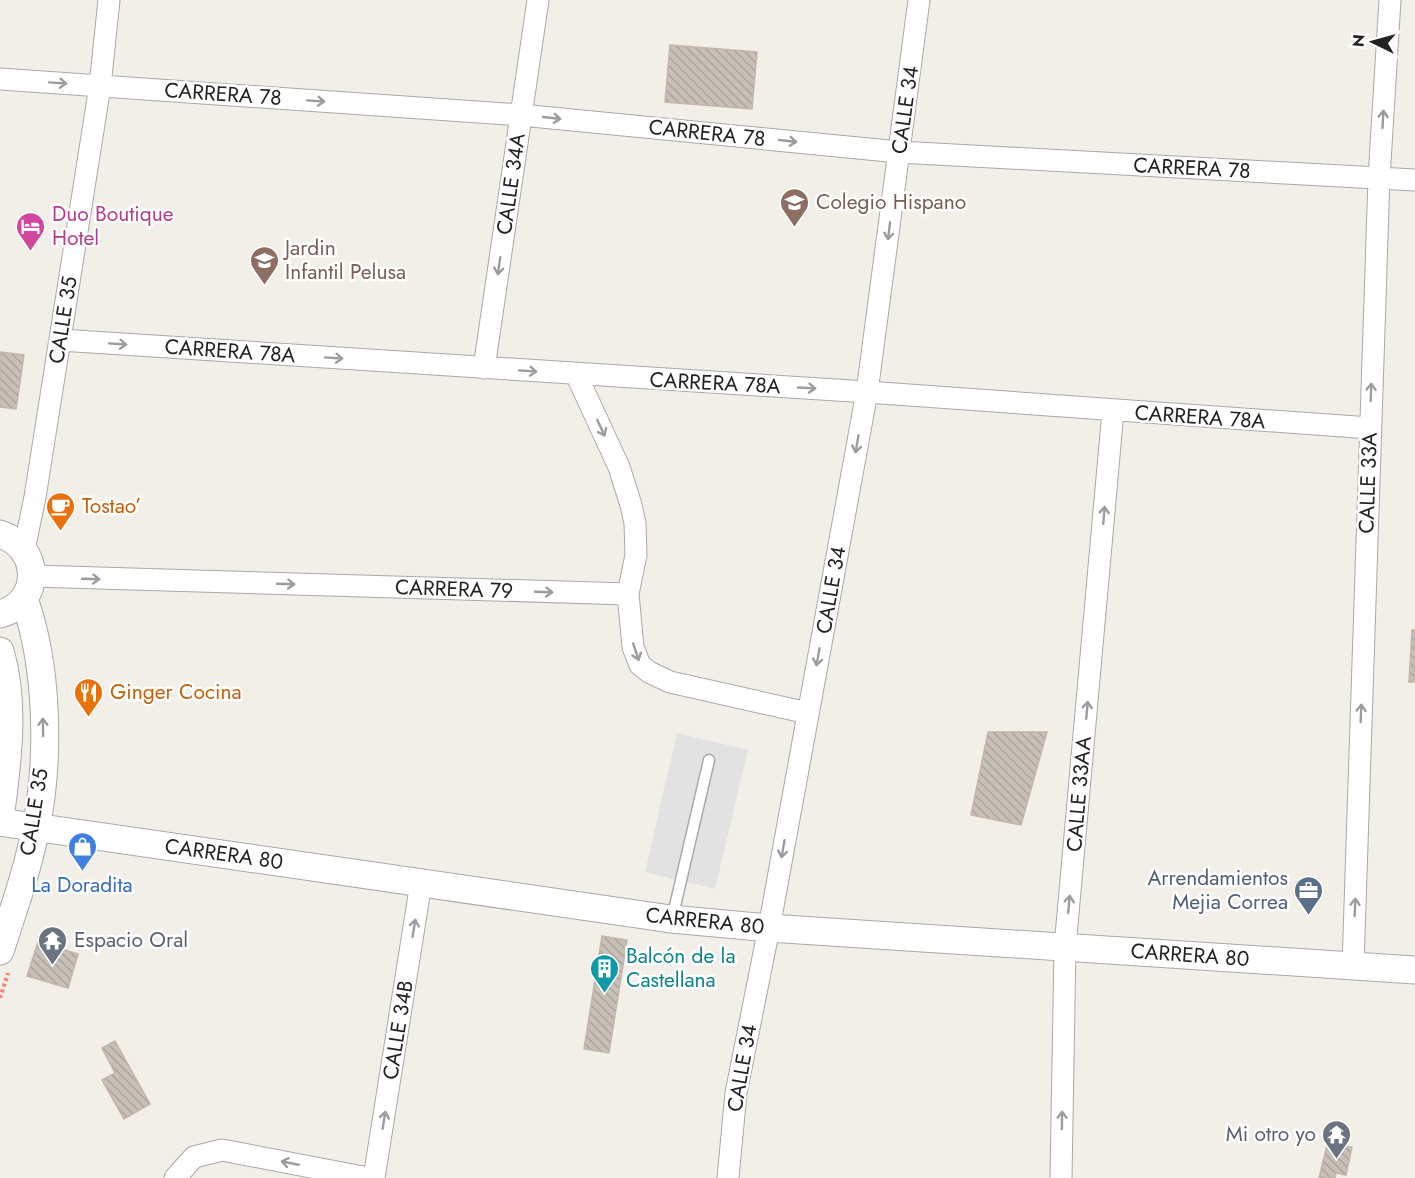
<svg xmlns="http://www.w3.org/2000/svg" width="1415" height="1178" font-family="Jost,sans-serif">
	<defs>
		<pattern id="building-back-hatch" width="6" height="6" patternUnits="userSpaceOnUse" patternTransform="scale(1.5)"><rect width="6" height="6" fill="#c7bfb8"/><path d="M-1 5l2 2M0 0l6 6M5-1l2 2" fill="none" stroke="#aba49e"/></pattern>
	</defs>
	<rect width="100%" height="100%" fill="#f2efe9"/>
	<!-- parking -->
	<path fill="#e2e2e2" d="M677,733L748,750L715,889L645,872Z"/>
	<!-- building -->
	<path fill="url(#building-back-hatch)" stroke="#c4b6ab" stroke-width="1.5" d="M670,45L757,52L752,109L665,102Z
		M0,352L24,355L16,409L0,407Z
		M1412,630H1415V682H1409Z
		M988,732H1047L1021,825L971,815Z
		M602,936L627,940L609,1053L584,1049Z
		M38,942L78,954L68,988L27,976Z
		M115,1041L150,1104L124,1119L102,1080L115,1073L102,1048Z
		M1327,1145L1352,1147L1346,1175L1336,1173L1335,1178H1319Z"/>
	<g fill="none" stroke-linecap="round" stroke-linejoin="round">
		<defs>
			<path id="service" d="M672,919L709,760"/>
			<path id="minor" d="M0,79L521,115L899,152L1415,180
				M60,340L867,392L1370,428
				M484,368L538,0
				M576,374L619,467L631,505L635,523L636,555L628,594L633,647L640,665L649,672L670,682L808,713
				M24,550L35,497L100,86L109,0
				M33,576L628,594
				M1353,966L1379,178L1390,0
				M175,1178L194,1157L222,1150L368,1178
				M374,1178L421,883
				M728,1178L736,1093L769,928L867,392L919,0
				M1061,1178L1065,947L1113,411"/>
			<path id="tertiary" d="M0,534C41,547 43,602 0,614
				M0,651C16,705 7,765 0,819
				M0,822L671,919L769,928L1415,970
				M0,951C13,911 28,869 36,827C50,759 48,665 24,599"/>
		</defs>
		<!-- service casing -->
		<use href="#service" stroke="#a9a9a9" stroke-width="13"/>
		<!-- minor casing -->
		<use href="#minor" stroke="#a9a9a9" stroke-width="23"/>
		<!-- tertiary casing -->
		<use href="#tertiary" stroke="#a9a9a9" stroke-width="29"/>
		<!-- path -->
		<path stroke="#fa8072" stroke-width="4" stroke-dasharray="3 3" stroke-linecap="butt" d="M0,998L8,973"/>
		<!-- service -->
		<use href="#service" stroke="#fff" stroke-width="10"/>
		<!-- minor -->
		<use href="#minor" stroke="#fff" stroke-width="21"/>
		<!-- tertiary -->
		<use href="#tertiary" stroke="#fff" stroke-width="27"/>
	</g>
	<!-- one-way arrows -->
	<defs><path id="oneway-shaft" d="M-6 0H5M1.5-3L5.5 0L1.5 3" fill="none" stroke-width="1.6" stroke-linecap="round" stroke-linejoin="round" transform="scale(1.5)"/></defs>
	<g stroke="#9c9c9c">
		<use href="#oneway-shaft" transform="translate(58 83) rotate(4)"/>
		<use href="#oneway-shaft" transform="translate(316 101) rotate(4)"/>
		<use href="#oneway-shaft" transform="translate(552 118) rotate(6)"/>
		<use href="#oneway-shaft" transform="translate(1383 119) rotate(-87)"/>
		<use href="#oneway-shaft" transform="translate(788 141) rotate(6)"/>
		<use href="#oneway-shaft" transform="translate(889 231) rotate(97)"/>
		<use href="#oneway-shaft" transform="translate(499 266) rotate(98)"/>
		<use href="#oneway-shaft" transform="translate(118 344) rotate(4)"/>
		<use href="#oneway-shaft" transform="translate(334 358) rotate(4)"/>
		<use href="#oneway-shaft" transform="translate(528 371) rotate(4)"/>
		<use href="#oneway-shaft" transform="translate(807 388) rotate(3)"/>
		<use href="#oneway-shaft" transform="translate(1371 392) rotate(-88)"/>
		<use href="#oneway-shaft" transform="translate(601 428) rotate(65)"/>
		<use href="#oneway-shaft" transform="translate(857 444) rotate(100)"/>
		<use href="#oneway-shaft" transform="translate(1104 515) rotate(-85)"/>
		<use href="#oneway-shaft" transform="translate(91 579) rotate(2)"/>
		<use href="#oneway-shaft" transform="translate(286 584) rotate(2)"/>
		<use href="#oneway-shaft" transform="translate(544 592) rotate(2)"/>
		<use href="#oneway-shaft" transform="translate(636 652) rotate(72)"/>
		<use href="#oneway-shaft" transform="translate(818 657) rotate(100)"/>
		<use href="#oneway-shaft" transform="translate(1087 710) rotate(-85)"/>
		<use href="#oneway-shaft" transform="translate(1361 713) rotate(-88)"/>
		<use href="#oneway-shaft" transform="translate(43 727) rotate(-91)"/>
		<use href="#oneway-shaft" transform="translate(783 849) rotate(100)"/>
		<use href="#oneway-shaft" transform="translate(1069 904) rotate(-85)"/>
		<use href="#oneway-shaft" transform="translate(1355 907) rotate(-88)"/>
		<use href="#oneway-shaft" transform="translate(414 928) rotate(-81)"/>
		<use href="#oneway-shaft" transform="translate(384 1120) rotate(-81)"/>
		<use href="#oneway-shaft" transform="translate(1062 1120) rotate(-89)"/>
		<use href="#oneway-shaft" transform="translate(290 1163) rotate(-169)"/>
	</g>
	<!-- icons -->
	<defs>
		<symbol id="school-pin" viewBox="-11 -11 22 30"><path d="M0 17L-7.5 6A9.5 9.5 0 1 1 7.5 6Z" fill="#8d6e63" stroke="#fff"/><path d="M0-5L7-2L0 1L-7-2ZM-4 1L0 2.5L4 1V4Q0 6-4 4Z" fill="#fff"/></symbol>
		<symbol id="hotel-pin" viewBox="-11 -11 22 30"><path d="M0 17L-7.5 6A9.5 9.5 0 1 1 7.5 6Z" fill="#d1479c" stroke="#fff"/><path d="M-6-4.5h1.5V1H6V5H4.5V3h-9V5H-6ZM-4 0a1.8 1.8 0 1 1 3.6 0ZM.5 0V-2.5h3Q6-2.5 6 0Z" fill="#fff"/></symbol>
		<symbol id="cafe-pin" viewBox="-11 -11 22 30"><path d="M0 17L-7.5 6A9.5 9.5 0 1 1 7.5 6Z" fill="#e8710a" stroke="#fff"/><path d="M-5.5-4.5H6V0H3Q3 3.5 0 3.5H-2.5Q-5.5 3.5-5.5 0ZM3-3.2v2h1.7v-2ZM-6 4.5H4V6H-6Z" fill="#fff"/></symbol>
		<symbol id="restaurant-pin" viewBox="-11 -11 22 30"><path d="M0 17L-7.5 6A9.5 9.5 0 1 1 7.5 6Z" fill="#e8710a" stroke="#fff"/><path d="M-5-6h1v4h1v-4h1v4h1v-4h1v5L-1.5 .5V6h-2V.5L-5-1ZM5-6V6H3V1.5H1.5Q1.5-4 5-6Z" fill="#fff"/></symbol>
		<symbol id="shop-pin" viewBox="-11 -11 22 30"><path d="M0 17L-7.5 6A9.5 9.5 0 1 1 7.5 6Z" fill="#3f7fe0" stroke="#fff"/><path d="M-5-2.5h2.3a2.7 3.5 0 0 1 5.4 0H5L5.5 6h-11ZM-1.5-2.5h3a1.5 2.3 0 0 0-3 0Z" fill="#fff"/></symbol>
		<symbol id="office-pin" viewBox="-11 -11 22 30"><path d="M0 17L-7.5 6A9.5 9.5 0 1 1 7.5 6Z" fill="#5c6f8a" stroke="#fff"/><path d="M-6-3h4V-5.5h4V-3h4V5H-6ZM-1-4.5V-3h2v-1.5ZM-6 0V1H6V0Z" fill="#fff"/></symbol>
		<symbol id="temple-pin" viewBox="-11 -11 22 30"><path d="M0 17L-7.5 6A9.5 9.5 0 1 1 7.5 6Z" fill="#6b7280" stroke="#fff"/><path d="M0-6L5-2H3V0L6.5 2.5H4V6H1.5V3h-3V6H-4V2.5H-6.5L-3 0V-2H-5Z" fill="#fff"/></symbol>
		<symbol id="building-pin" viewBox="-11 -11 22 30"><path d="M0 17L-7.5 6A9.5 9.5 0 1 1 7.5 6Z" fill="#0f9aa8" stroke="#fff"/><path d="M-4-6H4V6H1V3H-1V6H-4ZM-2.5-4.3h1.7v1.8h-1.7ZM.8-4.3h1.7v1.8H.8ZM-2.5-1h1.7V.8h-1.7ZM.8-1h1.7V.8H.8Z" fill="#fff"/></symbol>
	</defs>
	<g fill-rule="evenodd">
		<use href="#school-pin" x="778" y="186" width="33" height="45"/>
		<use href="#hotel-pin" x="14" y="210" width="33" height="45"/>
		<use href="#school-pin" x="248" y="244" width="33" height="45"/>
		<use href="#cafe-pin" x="44" y="490" width="33" height="45"/>
		<use href="#restaurant-pin" x="72" y="676" width="33" height="45"/>
		<use href="#shop-pin" x="66" y="830" width="33" height="45"/>
		<use href="#office-pin" x="1292" y="874" width="33" height="45"/>
		<use href="#temple-pin" x="36" y="924" width="33" height="45"/>
		<use href="#building-pin" x="588" y="952" width="33" height="45"/>
		<use href="#temple-pin" x="1320" y="1118" width="33" height="45"/>
	</g>
	<g text-anchor="middle" dominant-baseline="central" stroke-width="5" stroke-linejoin="round" paint-order="stroke">
		<!-- street labels -->
		<g font-size="21" fill="#222" stroke="#fff">
			<text transform="translate(223 94) rotate(4)">CARRERA 78</text>
			<text transform="translate(905 110) rotate(-82)">CALLE 34</text>
			<text transform="translate(707 133) rotate(6)">CARRERA 78</text>
			<text transform="translate(1192 168) rotate(3)">CARRERA 78</text>
			<text transform="translate(511 184) rotate(-82)">CALLE 34A</text>
			<text transform="translate(63 320) rotate(-81)">CALLE 35</text>
			<text transform="translate(230 351) rotate(4)">CARRERA 78A</text>
			<text transform="translate(715 383) rotate(3)">CARRERA 78A</text>
			<text transform="translate(1200 417) rotate(4)">CARRERA 78A</text>
			<text transform="translate(1368 483) rotate(-88)">CALLE 33A</text>
			<text transform="translate(454 589) rotate(2)">CARRERA 79</text>
			<text transform="translate(831 590) rotate(-80)">CALLE 34</text>
			<text transform="translate(1079 794) rotate(-85)">CALLE 33AA</text>
			<text transform="translate(34 812) rotate(-81)">CALLE 35</text>
			<text transform="translate(224 854) rotate(8)">CARRERA 80</text>
			<text transform="translate(705 921) rotate(6)">CARRERA 80</text>
			<text transform="translate(1190 955) rotate(4)">CARRERA 80</text>
			<text transform="translate(398 1030) rotate(-81)">CALLE 34B</text>
			<text transform="translate(742 1068) rotate(-80)">CALLE 34</text>
		</g>
		<!-- education labels -->
		<g font-size="21" fill="#785e54" stroke="#fff" text-anchor="start">
			<text x="816" y="202">Colegio Hispano</text>
			<text x="285" y="248">Jardin<tspan x="285" dy="24">Infantil Pelusa</tspan></text>
		</g>
		<!-- hotel labels -->
		<g font-size="21" fill="#b23c85" stroke="#fff" text-anchor="start">
			<text x="52" y="214">Duo Boutique<tspan x="52" dy="24">Hotel</tspan></text>
		</g>
		<!-- food labels -->
		<g font-size="21" fill="#c56008" stroke="#fff" text-anchor="start">
			<text x="82" y="506">Tostao’</text>
			<text x="110" y="692">Ginger Cocina</text>
		</g>
		<!-- service labels -->
		<g font-size="21" fill="#4e5e75" stroke="#fff" text-anchor="end">
			<text x="1288" y="878">Arrendamientos<tspan x="1288" dy="24">Mejia Correa</tspan></text>
		</g>
		<!-- shop labels -->
		<g font-size="21" fill="#366cbe" stroke="#fff">
			<text x="82" y="885">La Doradita</text>
		</g>
		<!-- worship labels -->
		<g font-size="21" fill="#5b616d" stroke="#fff" text-anchor="start">
			<text x="74" y="940">Espacio Oral</text>
			<text x="1316" y="1134" text-anchor="end">Mi otro yo</text>
		</g>
		<!-- culture labels -->
		<g font-size="21" fill="#0d838f" stroke="#fff" text-anchor="start">
			<text x="626" y="956">Balcón de la<tspan x="626" dy="24">Castellana</tspan></text>
		</g>
	</g>
	<!-- north arrow -->
	<g transform="translate(1373 42) rotate(275)" stroke="#ffffff" stroke-width="4.5" paint-order="stroke">
	<path d="M0-4.5L10 22L0 15L-10 22Z" fill="#222222"/>
	<text y="-9" font-size="16" font-weight="bold" text-anchor="middle" fill="#222222">N</text>
	</g>
</svg>
